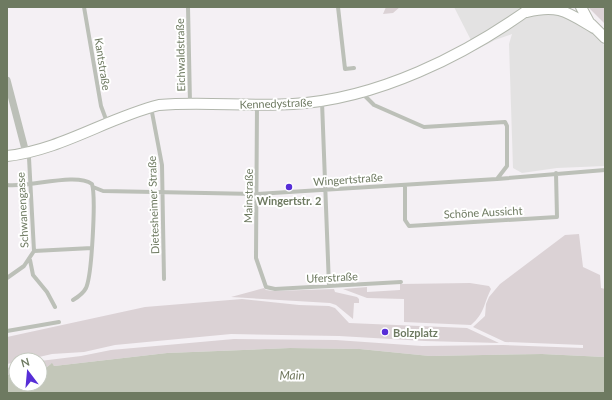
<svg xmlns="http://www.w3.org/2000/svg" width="612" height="400" font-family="Lato,sans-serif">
	<rect width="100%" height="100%" fill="#f4f0f4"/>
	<!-- built -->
	<path fill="#e3e2e2" d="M454,7H569L605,46V166L557,168L522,173L513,168L509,44L512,34L495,40L476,50Z"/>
	<!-- green -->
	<path fill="#dbd2d5" d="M386,7H400L393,13L383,14Z
		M588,7H605V24Z
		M579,234L583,267L600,275L601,288L605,289V357L542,354L430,356L360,349L290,348L167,353L54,366L51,364L47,367L40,368V361L81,356L111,350L234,339L336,340L422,346L503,345L583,348V345L505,342L473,327L485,316L486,304L489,297L500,284L565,235Z
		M470,283L489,286L491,289C483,305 485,313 471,325L404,322V299L367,298L343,289L367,287V292L400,290V284Z
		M264,288L266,290L274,291L334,289L335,292L357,297L359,299V303H354L353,319L336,305L330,303L231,297Z
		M242,299L299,305L329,306L335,308L349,323L467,328L499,343L425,341L339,336L231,334L115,345L84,352L52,354L26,360H16V362L7,364V337L145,307Z
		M16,366V373L7,375V368Z"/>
	<!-- water -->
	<path fill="#c3c7b9" d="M290,348L360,349L430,356L542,354L605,357V393H7V375L16,373V384H40V368L47,367L52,363L54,366L167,353Z"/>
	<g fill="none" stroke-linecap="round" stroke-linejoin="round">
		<defs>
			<path id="secondary" d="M581,7L590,24
				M527,12C558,4 567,12 594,28
				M591,24L605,38
				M7,156C61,150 107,118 159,105C203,101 248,107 293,104C377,99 464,56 532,7"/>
		</defs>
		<!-- secondary casing -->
		<use href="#secondary" stroke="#b2b7ad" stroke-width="12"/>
		<!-- minor -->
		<path stroke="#bcc0b8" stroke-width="4" d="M84,7L101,106L107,122
			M188,7L190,103
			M338,7L345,69L354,68
			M361,92L374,105L424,127L505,122L507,126V166L497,179
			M322,102L329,286
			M257,105L256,258L266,287L275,289L401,282
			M151,107L162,165L164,279
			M7,185C28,188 76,172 92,184C96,197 92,275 86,288C83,294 78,297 73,300
			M405,185V220L409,226L557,217L556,173
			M93,187L103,191L257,194L497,179L605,170
			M34,251L92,248
			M30,260L33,275L47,292L55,307
			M7,278L24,266L34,251L29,158L26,153
			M7,331L59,322"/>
		<!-- tertiary -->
		<path stroke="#bcc0b8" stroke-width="7" d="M7,80L26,153"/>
		<!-- secondary -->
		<use href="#secondary" stroke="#fff" stroke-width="10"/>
	</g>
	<!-- markers -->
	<g fill="#572ed7" stroke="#fff" stroke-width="1.5">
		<circle cx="289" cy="187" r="4"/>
		<circle cx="385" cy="332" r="4"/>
	</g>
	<g text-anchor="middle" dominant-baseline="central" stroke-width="4" stroke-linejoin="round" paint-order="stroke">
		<!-- street labels -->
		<g font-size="11" fill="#6e7a61" stroke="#fff">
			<text transform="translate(180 55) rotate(-91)">Eichwaldstraße</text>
			<text transform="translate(103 64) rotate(81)">Kantstraße</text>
			<text transform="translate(276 103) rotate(-2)">Kennedystraße</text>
			<text transform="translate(348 179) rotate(-4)">Wingertstraße</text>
			<text transform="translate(248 196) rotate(-89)">Mainstraße</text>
			<text transform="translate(153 205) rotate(-92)">Dietesheimer Straße</text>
			<text transform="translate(22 210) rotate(-93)">Schwanengasse</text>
			<text transform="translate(483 212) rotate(-3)">Schöne Aussicht</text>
			<text transform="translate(332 277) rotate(-3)">Uferstraße</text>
		</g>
		<!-- poi labels -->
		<g font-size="11" font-weight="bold" fill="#6e7a61" stroke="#fff">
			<text x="289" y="200">Wingertstr. 2</text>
			<text x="393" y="332" text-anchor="start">Bolzplatz</text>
		</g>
		<!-- water labels -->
		<g font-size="12" font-style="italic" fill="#6f765c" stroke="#fff">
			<text transform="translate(292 375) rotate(-1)">Main</text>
		</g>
	</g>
	<!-- border -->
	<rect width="612" height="400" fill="none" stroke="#6e7a61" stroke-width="16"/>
	<!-- north arrow -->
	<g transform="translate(28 372) rotate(344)"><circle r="19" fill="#ffffff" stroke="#c5cac0"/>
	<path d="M0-3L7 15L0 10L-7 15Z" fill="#572ed7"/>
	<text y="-6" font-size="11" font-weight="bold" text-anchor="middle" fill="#6e7a61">N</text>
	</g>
</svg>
